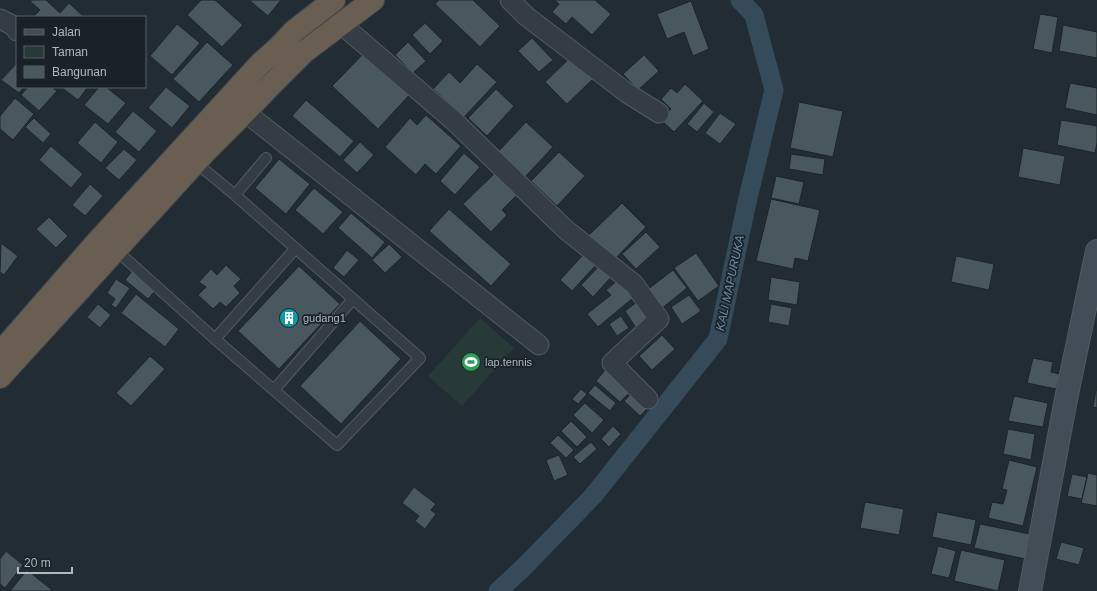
<svg xmlns="http://www.w3.org/2000/svg" width="1097" height="591" font-family="Arial,sans-serif">
	<rect width="100%" height="100%" fill="#212c34"/>
	<!-- green -->
	<path fill="#273a37" d="M480,318L514,348L462,406L428,376Z"/>
	<g fill="none" stroke-linecap="round" stroke-linejoin="round">
		<!-- canal -->
		<path stroke="#364b5a" stroke-width="19" d="M498,591L524,567L593,496L718,339L747,202L774,90L754,15L740,0"/>
	</g>
	<!-- building -->
	<path fill="#49575f" stroke="#1c242b" d="M32,0H46L60,13L69,3L84,17H33L40,10L30,1Z
		M201,0H215L243,25L222,47L187,15Z
		M249,0H281L268,16Z
		M439,0H473L500,26L480,47L435,4Z
		M554,0H595L611,14L592,35L572,17L566,24L552,12L559,4Z
		M691,1L709,49L693,56L684,32L667,39L657,14Z
		M1040,14L1058,17L1052,53L1033,49Z
		M425,23L443,41L430,54L412,35Z
		M177,24L200,43L172,75L150,56Z
		M1063,25L1097,32V58L1059,51Z
		M532,38L553,60L539,72L518,51Z
		M207,42L233,65L199,102L173,79Z
		M408,42L426,61L413,73L395,55Z
		M368,49L413,91L378,129L332,86Z
		M644,55L659,71L638,90L623,74Z
		M571,57L593,79L567,104L545,82Z
		M17,63V87H24L19,93L1,80Z
		M477,64L497,82L464,117L433,89L449,72L460,83Z
		M1070,83L1097,88V115L1065,108Z
		M685,84L703,101L674,132L660,119L671,109L661,99L671,88L677,93Z
		M28,87H52L57,91L39,111L21,95Z
		M63,87H88L78,100L62,88Z
		M99,87H106L126,103L108,124L84,105Z
		M166,87L190,106L172,128L148,108Z
		M496,89L514,106L487,136L468,118Z
		M15,98L34,114L13,140L0,129V116Z
		M306,100L354,141L340,157L292,116Z
		M799,102L843,111L833,157L790,148Z
		M704,103L714,112L697,132L687,124Z
		M133,111L157,131L139,152L115,132Z
		M720,113L736,124L720,144L705,133Z
		M426,115L461,146L436,174L425,164L416,175L385,147L410,118L417,125Z
		M34,118L51,134L43,143L25,127Z
		M1061,120L1097,126V143L1095,153L1057,145Z
		M95,122L118,142L101,163L77,143Z
		M526,122L553,147L523,179L496,154Z
		M360,142L374,155L357,173L343,160Z
		M51,146L83,174L71,188L39,160Z
		M1023,148L1065,156L1060,185L1018,177Z
		M124,149L137,160L119,180L105,168Z
		M559,152L585,176L557,206L531,181Z
		M464,153L480,167L455,195L440,181Z
		M791,154L825,159L823,175L789,169Z
		M279,159L310,184L286,214L255,188Z
		M495,173L517,195L502,210L507,215L491,232L463,204Z
		M776,176L804,182L799,204L771,198Z
		M90,184L103,196L85,216L72,205Z
		M314,188L343,212L323,234L295,210Z
		M771,199L820,210L808,261L795,258L793,269L756,261Z
		M622,203L646,227L613,261L588,236Z
		M449,209L511,264L491,286L429,231Z
		M351,213L385,242L372,258L338,228Z
		M49,217L68,236L56,248L36,229Z
		M646,232L660,247L636,269L622,254Z
		M1,243L18,256L4,275L0,272Z
		M389,244L402,257L385,273L372,260Z
		M347,250L359,260L344,277L333,268Z
		M696,253L719,286L698,301L674,268Z
		M583,255L595,266L572,291L560,280Z
		M956,256L994,264L989,290L951,282Z
		M226,265L241,279L234,286L240,293L226,307L220,302L213,309L198,295L206,287L199,282L211,269L217,275Z
		M600,265L612,276L593,297L581,285Z
		M299,266L340,304L279,369L238,331Z
		M673,270L687,288L661,309L647,290Z
		M132,271L155,291L148,299L125,280Z
		M771,277L800,282L797,305L768,300Z
		M116,279L130,288L116,308L111,305L115,299L107,293Z
		M618,280L633,298L598,327L587,314L611,295L606,290Z
		M136,294L179,329L165,347L121,313Z
		M689,295L701,311L682,324L671,307Z
		M637,302L649,319L636,328L625,311Z
		M98,304L111,315L100,328L87,317Z
		M771,304L792,308L789,326L768,322Z
		M621,316L629,328L617,336L609,324Z
		M360,321L401,359L341,424L300,386Z
		M662,335L675,349L652,370L639,356Z
		M150,356L165,369L131,406L116,393Z
		M1033,358L1053,362L1051,372L1060,374L1056,389L1027,383Z
		M606,369L631,391L620,402L596,381Z
		M595,385L616,403L610,411L588,393Z
		M581,389L587,394L578,404L572,399Z
		M1096,390H1097V408L1093,407Z
		M632,393L648,408L640,416L624,401Z
		M1014,396L1048,403L1043,427L1008,421Z
		M585,403L604,420L592,433L573,415Z
		M571,421L587,437L577,447L561,431Z
		M613,426L621,434L609,447L601,439Z
		M1008,429L1035,434L1031,460L1003,454Z
		M558,435L574,450L566,458L550,443Z
		M591,442L597,449L580,464L573,457Z
		M559,455L568,475L554,481L546,460Z
		M1009,460L1037,467L1023,526L988,518L992,502L1003,504L1007,490L1002,489Z
		M1088,473L1097,475V506L1081,503Z
		M1072,474L1087,477L1082,499L1067,496Z
		M414,487L436,504L431,510L436,514L425,529L415,521L419,516L402,503Z
		M865,502L904,509L899,535L860,528Z
		M937,512L976,520L971,545L932,537Z
		M980,524L1030,534L1025,559L974,548Z
		M1061,542L1084,548L1079,565L1056,559Z
		M938,546L956,551L949,578L931,574Z
		M961,550L1005,560L998,591L954,581Z
		M6,551L23,565L5,588L0,584V559Z
		M27,570L52,590L51,591H10Z"/>
	<g fill="none" stroke-linecap="round" stroke-linejoin="round">
		<defs>
			<path id="lane" d="M235,195L266,158
				M116,250L215,339L337,445L420,358L235,195L194,161
				M215,339L295,249
				M274,390L353,299"/>
			<path id="street" d="M510,0L526,16L627,93L659,113
				M0,19L14,26L17,31
				M341,24L454,121L565,229L634,284L659,319L612,363L648,399
				M245,112L539,345"/>
			<path id="secondary" d="M1030,591L1066,399L1097,251"/>
			<path id="highway" d="M0,353L97,242L260,64L278,48L294,31L334,0
				M0,377L206,151L245,112L269,87L304,52L373,0"/>
		</defs>
		<!-- lane casing -->
		<use href="#lane" stroke="#515b62" stroke-width="12"/>
		<!-- street casing -->
		<use href="#street" stroke="#515b62" stroke-width="21"/>
		<!-- secondary casing -->
		<use href="#secondary" stroke="#515b62" stroke-width="24"/>
		<!-- highway casing -->
		<use href="#highway" stroke="#3f484f" stroke-width="24"/>
		<!-- lane -->
		<use href="#lane" stroke="#343d45" stroke-width="10"/>
		<!-- street -->
		<use href="#street" stroke="#343d45" stroke-width="19"/>
		<!-- secondary -->
		<use href="#secondary" stroke="#424d57" stroke-width="22"/>
		<!-- highway -->
		<use href="#highway" stroke="#6a5d52" stroke-width="22"/>
	</g>
	<!-- icons -->
	<defs>
		<symbol id="building-disc" viewBox="-11 -11 22 22"><circle r="9.5" fill="#0f9aa8" stroke="#1a2229"/><path d="M-4-6H4V6H1V3H-1V6H-4ZM-2.5-4.3h1.7v1.8h-1.7ZM.8-4.3h1.7v1.8H.8ZM-2.5-1h1.7V.8h-1.7ZM.8-1h1.7V.8H.8Z" fill="#fff"/></symbol>
		<symbol id="stadium-disc" viewBox="-11 -11 22 22"><circle r="9.5" fill="#2e9e5b" stroke="#1a2229"/><path d="M0-5a6.5 5 0 1 0 0 10a6.5 5 0 1 0 0-10ZM-3.5-1.8h7v3.6h-7Z" fill="#fff"/></symbol>
	</defs>
	<g fill-rule="evenodd">
		<use href="#building-disc" x="278" y="307" width="22" height="22"/>
		<use href="#stadium-disc" x="460" y="351" width="22" height="22"/>
	</g>
	<g text-anchor="middle" dominant-baseline="central" stroke-width="3.5" stroke-linejoin="round" paint-order="stroke">
		<!-- poi labels -->
		<g font-size="11" fill="#aeb9c1" stroke="#1a2229" text-anchor="start">
			<text x="303" y="318">gudang1</text>
			<text x="485" y="362">lap.tennis</text>
		</g>
		<!-- water labels -->
		<g font-size="12" font-style="italic" fill="#718ea3" stroke="#1a2229">
			<text transform="translate(730 283) rotate(-78)">KALI MAPURUKA</text>
		</g>
	</g>
	<!-- legend -->
	<rect x="16" y="16" width="130" height="72" fill="#1a2229" stroke="#555e66"/>
	<rect x="24" y="29" width="20" height="6" fill="#424d57" stroke="#555e66"/>
	<text x="52" y="36" font-size="12" fill="#aeb9c1">Jalan</text>
	<rect x="24" y="46" width="20" height="12" fill="#273a37" stroke="#555e66"/>
	<text x="52" y="56" font-size="12" fill="#aeb9c1">Taman</text>
	<rect x="24" y="66" width="20" height="12" fill="#49575f" stroke="#555e66"/>
	<text x="52" y="76" font-size="12" fill="#aeb9c1">Bangunan</text>
	<!-- scale -->
	<path d="M18 567v6h54v-6" fill="none" stroke="#aeb9c1" stroke-width="2"/>
	<text x="24" y="567" font-size="12" fill="#aeb9c1" stroke="#1a2229" stroke-width="3" paint-order="stroke">20 m</text>
</svg>
